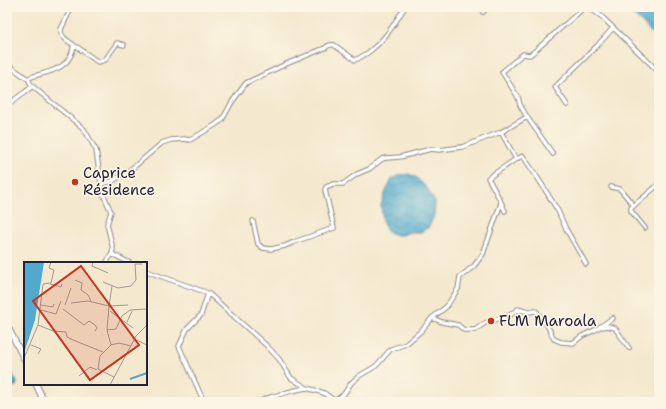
<svg xmlns="http://www.w3.org/2000/svg" width="666" height="409" font-family="'Shantell Sans',sans-serif">
	<defs>
		<pattern id="water-waves" width="16" height="10" patternUnits="userSpaceOnUse"><rect width="16" height="10" fill="#50aace"/><path d="M0 5q4-4 8 0t8 0" fill="none" stroke="#428aa8"/></pattern>
	</defs>
	<rect width="100%" height="100%" fill="#fcf5e5"/>
	<filter id="ink" filterUnits="userSpaceOnUse"><feTurbulence type="fractalNoise" baseFrequency=".025" numOctaves="2"/><feDisplacementMap in="SourceGraphic" scale="8" xChannelSelector="R" yChannelSelector="G"/><feConvolveMatrix kernelMatrix="1 2 1 2 8 2 1 2 1" color-interpolation-filters="sRGB"/></filter>
	<filter id="wash" filterUnits="userSpaceOnUse"><feTurbulence type="fractalNoise" baseFrequency=".012" numOctaves="4" result="noise"/><feDisplacementMap in="SourceGraphic" scale="16" xChannelSelector="R" yChannelSelector="G"/><feGaussianBlur stdDeviation="0.9" result="paint"/><feColorMatrix in="noise" values="0 0 0 0 0 0 0 0 0 0 0 0 0 0 0 0 0 1.4 0 .05"/><feComposite in="paint" operator="in"/></filter>
	<g filter="url(#wash)">
		<rect width="100%" height="100%" fill="#f4e9ce"/>
		<!-- water -->
		<path fill="url(#water-waves)" stroke="#396684" d="M624,7H659V41L641,22Z
			M409,174L416,177L427,188L435,202L434,216L429,227L421,232H410L403,235H396L388,232L383,224L381,205L386,191L392,179L399,175Z
			M11,373L13,375C14,379 19,381 16,386L10,387L9,386L7,385C7,380 6,376 11,373Z"/>
	</g>
	<g filter="url(#ink)">
		<g fill="none" stroke-linecap="round" stroke-linejoin="round">
			<defs>
				<path id="street" d="M588,7L601,16L659,72
					M483,12L488,7
					M73,48L77,47L98,62L105,60L117,43L124,45
					M7,64L28,79L32,86
					M28,79L31,77C50,71 70,70 74,45C68,41 60,37 61,29L72,7
					M567,105L555,87L597,46L613,28
					M7,106C12,104 13,100 18,97C24,92 27,92 32,86L84,129L96,150L102,191L111,212L107,224L113,249L112,254L106,263
					M553,154L527,117L520,105L518,97L502,72L523,54L530,55L585,7
					M516,159L523,156L541,183L558,211L566,229L586,264
					M101,184L113,181L135,166L162,143L171,140L184,139L190,140L215,125L222,120L232,102L246,83L286,64L325,48C328,45 330,44 334,45L355,60C360,58 364,55 369,52C387,38 393,25 405,7
					M611,187L620,189L634,206
					M505,211L499,198L488,178L516,159L501,132L527,117
					M253,221L258,244L263,248L271,249L285,246L294,242L334,228L325,190L326,187L333,184H343L357,174L369,169L382,159L386,158L400,157L431,149L439,150L462,147L501,132
					M645,228L631,211V208L659,184
					M112,254L130,263
					M146,271L208,293
					M432,318L442,322L458,325L464,330H475L485,323L510,315L518,309L528,312L536,311L546,323L554,339L561,342L573,343L582,336L595,330L613,318
					M602,327L608,326L615,328L629,348
					M204,402L179,346L187,329L201,315L208,293L267,346L279,359L291,378L307,388L324,393L335,401L344,394L351,383L359,376L376,366L391,349L406,344L421,331L432,318L446,307L458,289L460,277L474,266L483,254L501,203
					M260,402C266,397 272,397 278,395C288,392 297,389 307,388"/>
				<path id="secondary" d="M7,325L25,361
					M36,384L44,402"/>
			</defs>
			<!-- street casing -->
			<use href="#street" stroke="#8b8684" stroke-width="5.5"/>
			<!-- secondary casing -->
			<use href="#secondary" stroke="#8b8684" stroke-width="7"/>
			<!-- street -->
			<use href="#street" stroke="#fff" stroke-width="3.5"/>
			<!-- secondary -->
			<use href="#secondary" stroke="#fff" stroke-width="5"/>
		</g>
	</g>
	<!-- markers -->
	<g fill="#c8321e" stroke="#fcf5e5" stroke-width="1.5">
		<circle cx="75" cy="182" r="4"/>
		<circle cx="491" cy="321" r="4"/>
	</g>
	<g text-anchor="middle" dominant-baseline="central" stroke-width="3.5" stroke-linejoin="round" paint-order="stroke">
		<!-- poi labels -->
		<g font-size="15" fill="#22223b" stroke="#fcf5e5" text-anchor="start">
			<text x="83" y="173">Caprice<tspan x="83" dy="17">Résidence</tspan></text>
			<text x="499" y="321">FLM Maroala</text>
		</g>
	</g>
	<!-- overview -->
	<g transform="translate(24 262)">
		<rect width="123" height="123" fill="#f4e9ce"/>
		<path d="M0,0H20L11,58L0,91Z" fill="#50aace"/>
		<path fill="none" stroke="#50aace" stroke-width="2" d="M106,117L123,111"/>
		<path fill="none" stroke="#a09993" stroke-width="1" d="M69,0L68,4L84,11M51,18L58,21L57,28L64,33L67,39M79,20L94,26L107,24L112,18L111,2H118M26,22L37,25L38,22M88,24L85,44L104,43M47,41L64,39L85,44L83,68L92,67L98,54L106,48L123,47M17,43L29,45L30,42M41,43L47,26M39,47L60,63L65,59L71,63L73,66L71,69M17,48L32,52L37,39M86,49L109,66M103,60L108,49M14,63L29,69L42,70L43,75L49,78L79,90M83,68L87,83M110,77L123,83M7,83L17,87L14,92M0,96L14,63L19,22L27,21L30,8L25,6L27,0M55,114L66,105L73,108M90,115L74,107L76,94L87,83L95,81L107,84M86,123L112,74L123,63"/>
		<path fill="#c8321e" fill-opacity="0.15" stroke="#c8321e" stroke-width="2" d="M57,4L115,83L66,118L9,39Z"/>
		<rect width="123" height="123" fill="none" stroke="#22223b" stroke-width="2"/>
	</g>
	<!-- margin -->
	<rect width="666" height="409" fill="none" stroke="#fcf5e5" stroke-width="24"/>
</svg>
